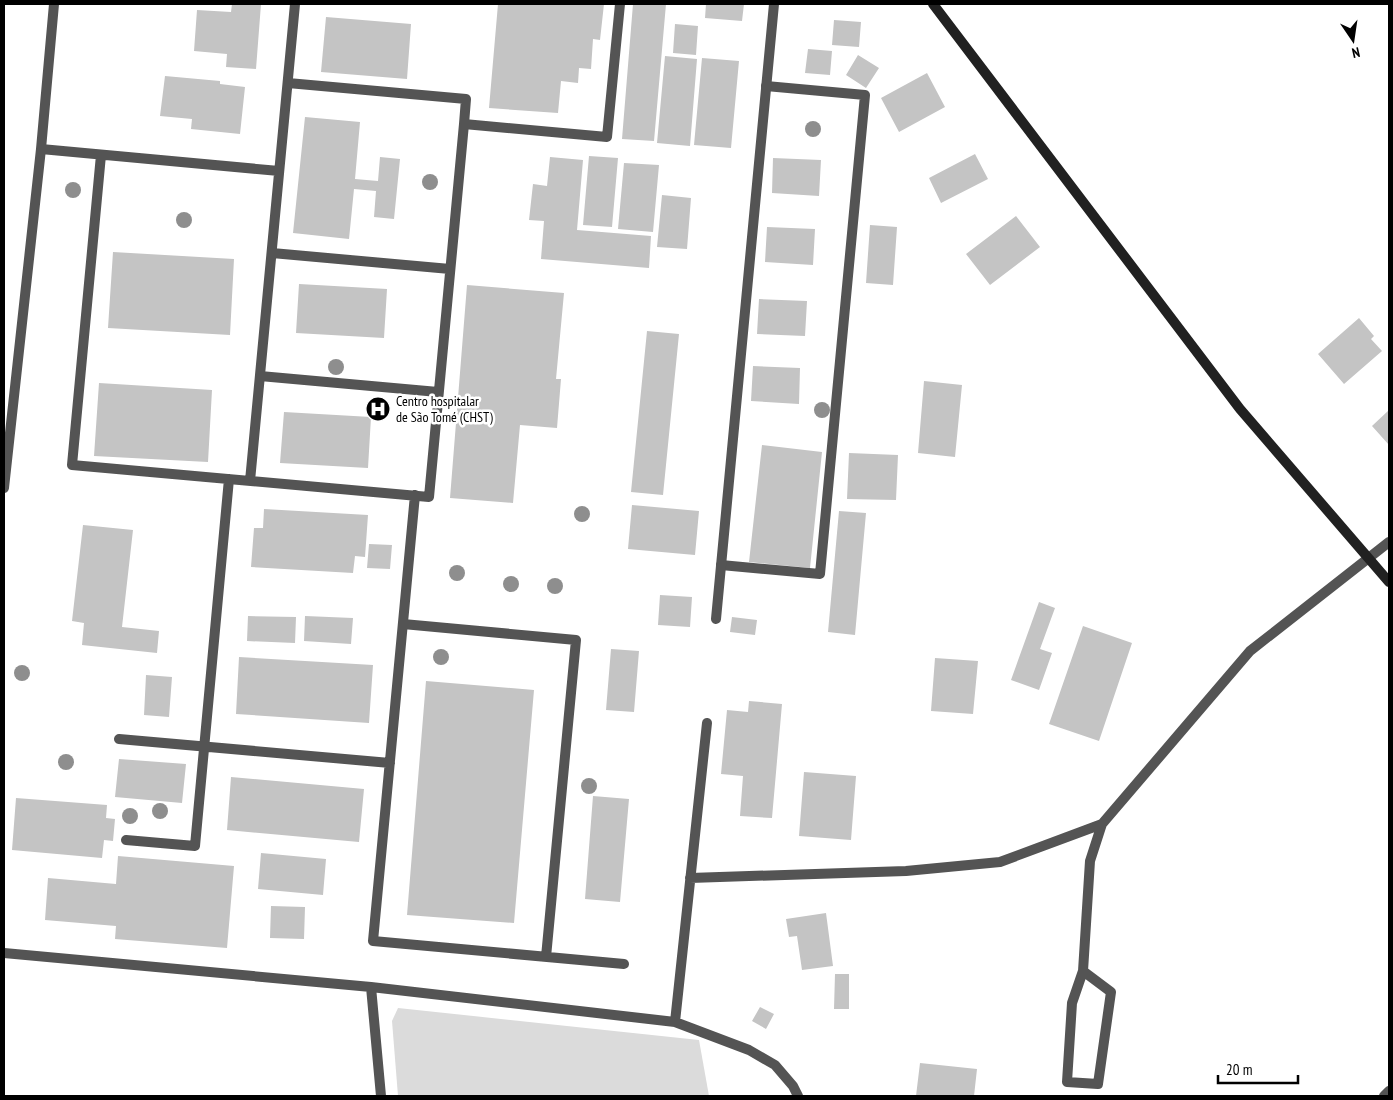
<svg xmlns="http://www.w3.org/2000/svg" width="1393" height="1100" font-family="'PT Sans Narrow',sans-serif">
	<rect width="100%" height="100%" fill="#fff"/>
	<!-- green -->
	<path fill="#dbdbdb" d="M398,1008L699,1040L709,1096H398L392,1021Z"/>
	<!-- building -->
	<path fill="#c4c4c4" d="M232,4H261L256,69L226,67L227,54L194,51L197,10L231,12Z
		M498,4H604L600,40L593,39L591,69L579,68L578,83L561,81L558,113L489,108Z
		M633,4H666L654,141L622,139Z
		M706,4H744L742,21L705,18Z
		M326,17L411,24L407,79L321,72Z
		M834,20L861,22L859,47L832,45Z
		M675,24L698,26L696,55L673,53Z
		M808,49L832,51L830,75L805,73Z
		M858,55L879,68L866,88L846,75Z
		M665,56L697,59L690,146L657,143Z
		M702,58L739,61L731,148L694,145Z
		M927,73L945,107L899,132L881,98Z
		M165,76L220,81V84L245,87L240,134L191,129L192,119L160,116Z
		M305,117L360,122L355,179L378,181L380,157L400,159L394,219L374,217L376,191L354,189L349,239L293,233Z
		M975,154L988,179L941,203L929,178Z
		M589,156L618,158L612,227L583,225Z
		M550,157L583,160L577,230L651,236L649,268L541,259L544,221L529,220L533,184L547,186Z
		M773,158L821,160L819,196L772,193Z
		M624,163L659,165L653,232L618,229Z
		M662,195L691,198L687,249L657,247Z
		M1016,216L1040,247L990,285L966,254Z
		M870,225L897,227L893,285L866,283Z
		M767,227L815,229L813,265L765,262Z
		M113,252L234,259L230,335L108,328Z
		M299,284L387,289L384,338L296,333Z
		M467,285L564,293L556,379H561L557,428L520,425L513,503L450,498Z
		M759,299L807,301L805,336L757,334Z
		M1359,318L1374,336L1371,339L1382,351L1344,384L1318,354Z
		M647,331L679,334L663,495L631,492Z
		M753,366L800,368L799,404L751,401Z
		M924,381L962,385L955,457L918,453Z
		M99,383L212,390L208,462L94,456Z
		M1389,410V445L1372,426Z
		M284,412L371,417L368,468L280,463Z
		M762,445L822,452L810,568L749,562Z
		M849,453L898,455L896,500L847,499Z
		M632,505L699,511L695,555L628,549Z
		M264,509L368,515L365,557L355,556L353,573L251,567L254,528H263Z
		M839,511L866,513L855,635L828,632Z
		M83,525L133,530L122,627L159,631L157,653L82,645L84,623L72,621Z
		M369,544L392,545L390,569L367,568Z
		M660,595L692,597L690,627L658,625Z
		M1039,602L1055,608L1040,649L1052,653L1039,690L1011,680Z
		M248,616L296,617L295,643L247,641Z
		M305,616L353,618L351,644L304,641Z
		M732,617L757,620L755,635L730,632Z
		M1083,626L1132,643L1099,741L1049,724Z
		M611,649L639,651L634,712L606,710Z
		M239,657L373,665L369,723L236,714Z
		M935,658L978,661L973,714L931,711Z
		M146,675L172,677L169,717L144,715Z
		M426,681L534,690L514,923L407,915Z
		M749,701L782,704L772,818L740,816L743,776L721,774L727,710L748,712Z
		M119,759L186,764L182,803L115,797Z
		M804,772L856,776L851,840L799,836Z
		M231,777L364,789L359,842L227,830Z
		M593,796L629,799L620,902L585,899Z
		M16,798L107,805L106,818L115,819L113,841L104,840L102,858L12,850Z
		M261,853L326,859L323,895L258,889Z
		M118,856L234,866L227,948L115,939L116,926L45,920L48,878L116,884Z
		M271,906L305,907L304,939L270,938Z
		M826,913L833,966L802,970L797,936L789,937L786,919Z
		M835,974H849V1009H834Z
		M760,1007L774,1014L766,1029L752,1021Z
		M920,1063L977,1069L974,1096H916Z"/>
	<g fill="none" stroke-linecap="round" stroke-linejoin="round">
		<!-- service -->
		<path stroke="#545454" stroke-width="10" d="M721,565L820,574L865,95L766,86
			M1384,1096L1389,1091"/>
		<!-- minor -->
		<path stroke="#545454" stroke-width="10" d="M288,83L466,99L464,124
			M41,149L279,171
			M101,155L72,465L429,497L464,124L607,137L620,4
			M272,253L450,269
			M260,376L438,392
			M250,481L295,4
			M4,488L41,149L54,4
			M415,495L373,941L624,964
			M716,619L774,4
			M403,624L576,640L546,957
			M119,739L390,763
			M126,840L195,846L229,479
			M690,878L906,871L1000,862L1102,824L1250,651L1389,542
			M4,953L371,987L675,1022L749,1050L775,1065L793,1086L798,1096
			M1083,971L1111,992L1098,1084L1067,1082L1072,1003L1083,971L1090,861L1102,824
			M371,987L381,1096
			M675,1022L707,723"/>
		<!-- secondary -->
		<path stroke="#212121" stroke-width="10" d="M933,4L1240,409L1389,582"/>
	</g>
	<!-- trees -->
	<g fill="#8e8e8e">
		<circle cx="813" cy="129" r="8"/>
		<circle cx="430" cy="182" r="8"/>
		<circle cx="73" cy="190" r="8"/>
		<circle cx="184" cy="220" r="8"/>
		<circle cx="336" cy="367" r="8"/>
		<circle cx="822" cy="410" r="8"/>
		<circle cx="582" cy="514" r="8"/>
		<circle cx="457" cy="573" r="8"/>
		<circle cx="511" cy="584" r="8"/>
		<circle cx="555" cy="586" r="8"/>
		<circle cx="441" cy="657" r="8"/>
		<circle cx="22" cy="673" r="8"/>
		<circle cx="66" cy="762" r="8"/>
		<circle cx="589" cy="786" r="8"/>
		<circle cx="160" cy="811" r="8"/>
		<circle cx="130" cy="816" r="8"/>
	</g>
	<!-- icons -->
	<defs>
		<symbol id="hospital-disc" viewBox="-11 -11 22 22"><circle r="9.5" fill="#000" stroke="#fff"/><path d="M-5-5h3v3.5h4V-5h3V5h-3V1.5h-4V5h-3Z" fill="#fff"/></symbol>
	</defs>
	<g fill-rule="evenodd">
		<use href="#hospital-disc" x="364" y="395" width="28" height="28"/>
	</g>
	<g text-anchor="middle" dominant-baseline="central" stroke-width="5" stroke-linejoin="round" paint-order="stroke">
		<!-- poi labels -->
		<g font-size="14" fill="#000" stroke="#fff" text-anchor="start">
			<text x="396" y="401">Centro hospitalar<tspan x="396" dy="16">de São Tomé (CHST)</tspan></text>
		</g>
	</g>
	<!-- border -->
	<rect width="1393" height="1100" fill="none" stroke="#000000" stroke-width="10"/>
	<!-- north arrow -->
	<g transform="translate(1353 40) rotate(167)" stroke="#ffffff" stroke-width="4" paint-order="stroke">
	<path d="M0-4L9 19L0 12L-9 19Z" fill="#000000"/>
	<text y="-8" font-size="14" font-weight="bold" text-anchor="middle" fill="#000000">N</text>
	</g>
	<!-- scale -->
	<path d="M1218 1075v8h80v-8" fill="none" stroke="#000000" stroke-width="2.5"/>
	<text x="1226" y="1075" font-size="15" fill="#000000" stroke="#ffffff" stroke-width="4" paint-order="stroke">20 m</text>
</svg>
